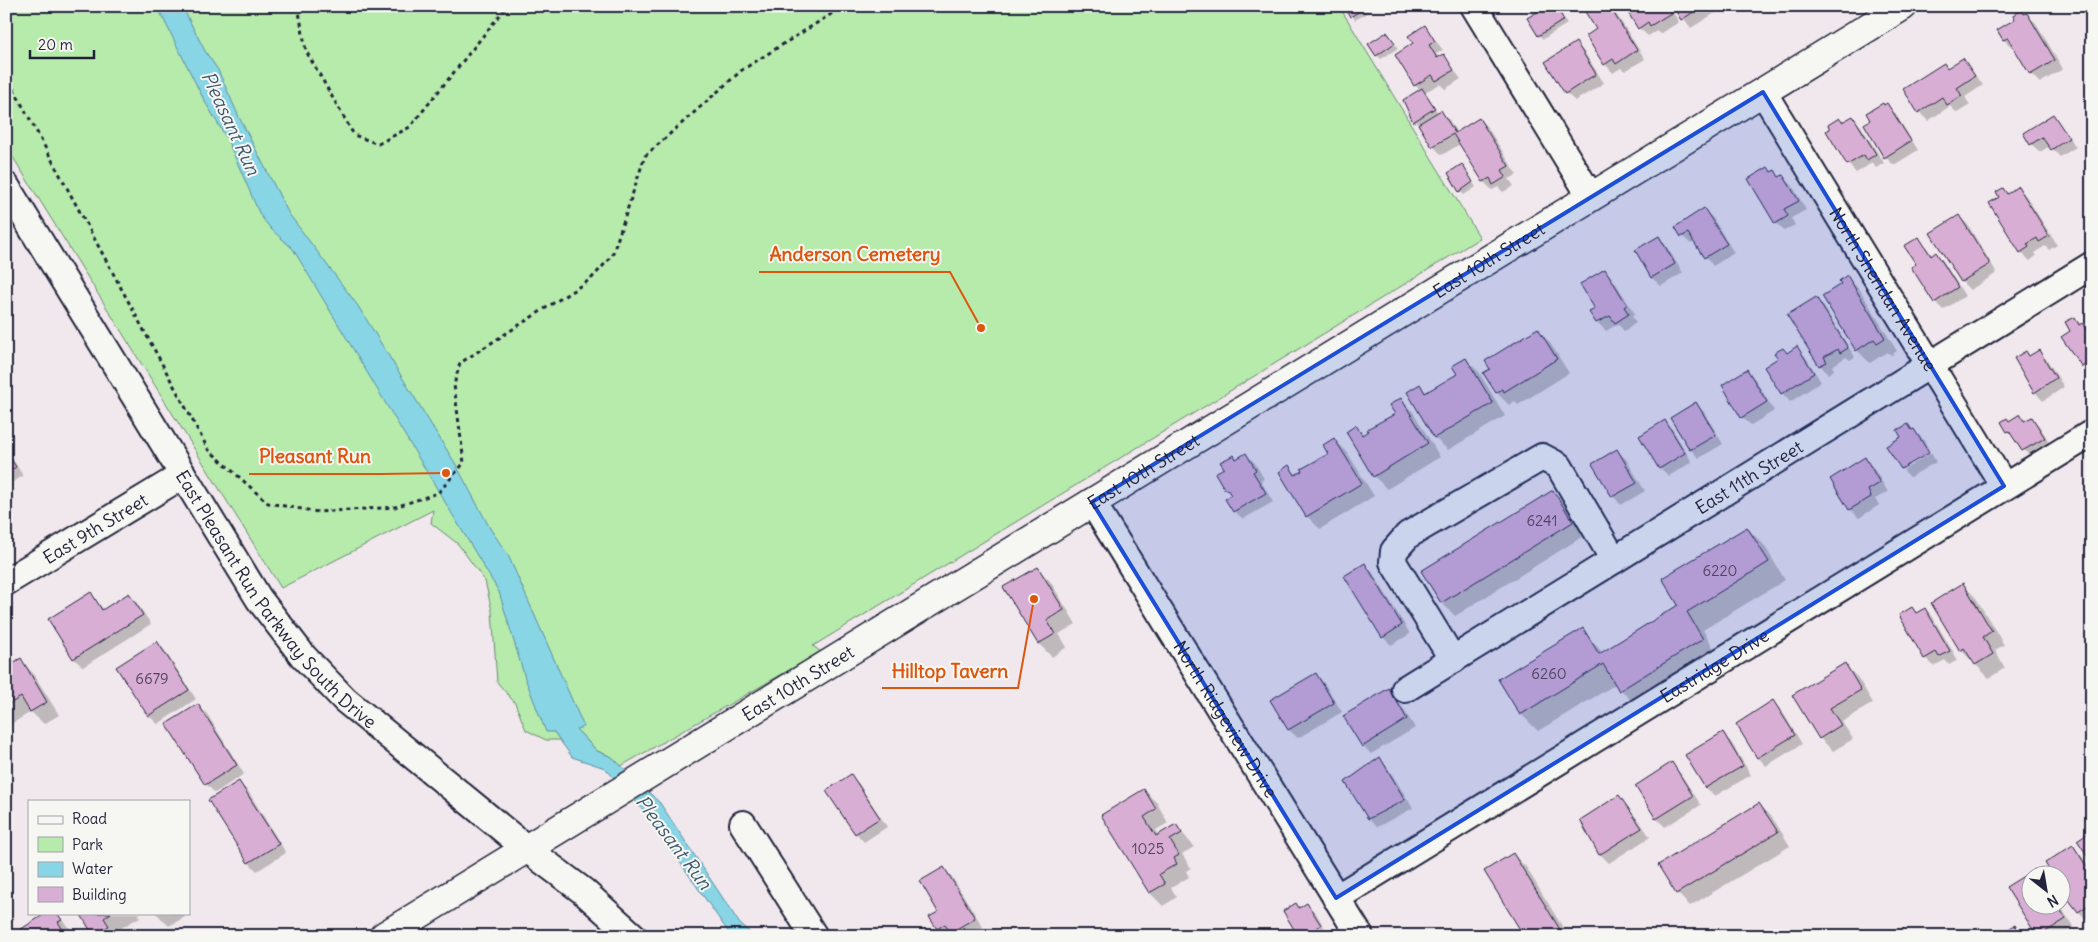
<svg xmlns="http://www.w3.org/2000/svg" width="2098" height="942" font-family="Delius,sans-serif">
	<rect width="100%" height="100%" fill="#f0e8ec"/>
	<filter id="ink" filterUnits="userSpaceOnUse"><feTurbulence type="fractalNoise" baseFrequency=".02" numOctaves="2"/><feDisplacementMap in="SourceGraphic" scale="10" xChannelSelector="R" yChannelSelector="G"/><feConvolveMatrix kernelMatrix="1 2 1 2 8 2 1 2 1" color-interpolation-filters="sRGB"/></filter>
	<g filter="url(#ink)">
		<!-- green -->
		<path fill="#b6ebac" stroke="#6c8674" d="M6,6H1339L1480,238L813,646L821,652L621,766L612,757L597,751L571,724L476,530L551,728L560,740H546L526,730L515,703L497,682L492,611L485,581L458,544L431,523L433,510L281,588L6,146Z"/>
		<!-- water -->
		<path fill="#88d5e6" stroke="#5f8da2" d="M157,6H182L205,51L218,70L240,119L289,214L358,306L455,463L491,530L508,555L584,727L576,729L597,751L612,757L660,803L740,924L754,936H731L646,813L605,768L572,757L554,732H546L525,678L499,592L293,249L271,229L260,215L227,139L204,100Z"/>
		<!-- shadow -->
		<path fill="#0003" d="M1346,6H1370L1372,10L1355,20Z
			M1556,6L1567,24L1543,39L1539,35Z
			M1586,6H1611L1645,59L1625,71L1621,68L1613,73L1605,64L1598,30Z
			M1626,6H1669L1679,22L1660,34L1657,31L1648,36L1639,28Z
			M1674,6H1718L1720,10L1691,28Z
			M2069,6H2092V19L2082,9L2076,13Z
			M2022,11L2036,23L2063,69L2040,83L2031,74L2015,47L2013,48L2004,40L1998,30L2017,20Z
			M1425,27L1443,50L1436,54L1439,58L1443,56L1461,79L1445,89L1440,84L1425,92L1438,113L1440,111L1449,120L1457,133L1479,119L1488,128L1517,175L1509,179L1514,186L1503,192L1498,187L1492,190L1484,182L1460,144L1442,155L1433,146L1419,124L1414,121L1420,90L1415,85V44Z
			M1391,38L1398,48L1381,59L1377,55Z
			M1576,43L1584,52L1604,83L1575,101L1566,93Z
			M1963,60L1983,85L1965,97L1970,105L1957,113L1950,106L1928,121L1919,112L1943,64L1948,69Z
			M1887,104L1895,113L1918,150L1894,165L1885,157L1872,120Z
			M2053,116L2076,147L2060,157L2050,146L2040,152L2031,144Z
			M1852,118L1861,126L1884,163L1876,168L1872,163L1856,173L1848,164L1843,123Z
			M1768,168L1781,178L1783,176L1792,185L1806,210L1791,218L1795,225L1784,231L1776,223Z
			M1465,170L1476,187L1464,195L1460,191Z
			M2018,188L2026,196L2057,245L2049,250L2045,246L2034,253L2036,256L2030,261L2021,252L1991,203L2000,197L2003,190L2008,194Z
			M1704,210L1713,218L1734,253L1713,266L1695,242L1691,244L1682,236Z
			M1959,216L1968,225L1997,273L1970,290L1962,282Z
			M1659,238L1667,247L1683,273L1661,286L1652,278L1637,251Z
			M1919,239L1933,256L1936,254L1944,262L1965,296L1943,310L1935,302L1917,265Z
			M1605,270L1613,279L1635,314L1632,316L1636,323L1624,331L1618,324L1606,331L1597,322V309Z
			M1847,277L1860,290L1897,351L1891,355L1887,352L1870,363L1857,350L1843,285Z
			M1816,298L1824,307L1855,357L1850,360L1846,357L1832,366L1834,370L1828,374L1820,365Z
			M2074,318L2092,335L2091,375L2083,366L2072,331Z
			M1537,330L1550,343L1569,373L1518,405L1515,401L1509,405L1496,392Z
			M1797,348L1805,356L1821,382L1790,402L1782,393L1788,354Z
			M2026,352L2030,357L2038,352L2047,360L2064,387L2043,401L2035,392Z
			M1466,359L1479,372L1505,416L1448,450L1435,438L1408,393L1420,386L1427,393L1459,375Z
			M1747,371L1755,379L1774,411L1751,425L1742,417Z
			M1400,399L1413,412L1440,457L1387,489L1374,476L1356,427L1364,435L1397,414Z
			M1696,404L1704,412L1723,444L1699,458L1691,450L1672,418Z
			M2020,416L2026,422L2032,418L2040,427L2052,447L2032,459L2008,431L2009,422Z
			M1665,422L1673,430L1692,462L1669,476L1660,468Z
			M1908,425L1923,439L1930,451L1902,469L1888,446L1903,438Z
			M1334,439L1347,452L1374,496L1320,529L1307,516L1289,467L1297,475L1330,455Z
			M6,448L23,476L6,486Z
			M1617,451L1626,459L1645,491L1621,505L1613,496Z
			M1931,453L1936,462L1910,477L1903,470Z
			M1246,455L1255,463L1264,479L1261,481L1273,502L1243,519L1234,511L1232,496L1226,489L1225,468Z
			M1864,459L1873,467L1888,492L1875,499L1879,505L1859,518L1850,509L1832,479Z
			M1553,491L1566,504L1585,535L1455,616L1442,603Z
			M1747,528L1764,545L1785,580L1703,630L1719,657L1637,707L1616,684L1538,731L1521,714L1582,630L1603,653L1680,605Z
			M1365,565L1373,573L1410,634L1391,645L1383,637Z
			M1037,568L1050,581L1076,624L1059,634L1067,647L1052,657L1039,644L1005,588Z
			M1963,585L1976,598L2004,645L1995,650L2005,668L1989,678L1961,650Z
			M90,593L104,610L129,594L137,603L151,624L83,667L74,659L49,619Z
			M1912,608L1917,613L1925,609L1933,618L1958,660L1949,665L1945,660L1934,666L1925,658Z
			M157,642L165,651L196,699L158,724L149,716L118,667Z
			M20,660L33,673L59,715L44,724L31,712L6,727V668Z
			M1845,665L1858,678L1873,703L1842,722L1853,739L1833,751L1820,738L1794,696Z
			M1316,674L1324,683L1342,712L1298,738L1289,730L1272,701Z
			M1389,690L1397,698L1415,728L1371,754L1363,746Z
			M1773,702L1782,711L1802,744L1766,766L1758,757Z
			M198,705L207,714L244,774L215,793L206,784Z
			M1723,734L1731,742L1751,775L1715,796L1706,788L1687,755Z
			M1380,759L1388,768L1413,808L1377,827L1369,819Z
			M1672,764L1680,773L1701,805L1665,827L1657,819L1637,786Z
			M851,776L859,784L887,827L864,842L856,833Z
			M239,783L248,791L286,853L257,871L249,863L210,801Z
			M1144,790L1157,803L1168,823L1156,830L1159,835L1176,825L1194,847L1182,854L1191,868L1186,871L1189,877L1171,888L1177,897L1163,906L1150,893L1103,815Z
			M1618,797L1640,822L1650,837L1609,863L1600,854Z
			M1759,804L1772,817L1790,846L1690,906L1677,893L1660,865Z
			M2072,847L2081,855L2092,873V917L2087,920L2079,912L2060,874H2054L2046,863Z
			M1513,854L1526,867L1568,936H1525Z
			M944,868L952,877L983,927L968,936H955L952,933L945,936L938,929Z
			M2035,871L2039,874H2030V904H2059L2074,928L2061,936H2038L2008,888Z
			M1307,905L1316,913L1328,934L1300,936V909Z
			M48,913H57L74,933L71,936H6L8,931L13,935Z
			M81,913H141L138,915L140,917L116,931L119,936H95Z
			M156,913H182L185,917L169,926Z"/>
		<!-- building -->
		<path fill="#d9aed4" stroke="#22223b" d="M1344,6H1368L1350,17Z
			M1547,6H1556L1564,20L1538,36L1527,18Z
			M1584,6H1609L1637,50L1616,64L1613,59L1604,65L1586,36L1596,29L1582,7Z
			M1624,6H1667L1671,13L1650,26L1648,22L1638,29Z
			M1673,6H1703L1681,20Z
			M2022,10L2024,14L2027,13L2055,60L2030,75L2008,38L2003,40L1997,30L2015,19L2013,15Z
			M1425,25L1435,41L1429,45L1437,58L1444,54L1454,70L1436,81L1432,75L1414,86L1395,55L1413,43L1408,36Z
			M1387,32L1395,43L1376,56L1368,44Z
			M1576,42L1596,74L1565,94L1545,62Z
			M1963,58L1975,76L1957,88L1962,96L1947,105L1942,97L1918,113L1903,89L1944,63L1947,68Z
			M1422,88L1435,108L1413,122L1403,100Z
			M1883,103L1884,105L1887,103L1911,141L1884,158L1864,124L1870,120L1866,113Z
			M1441,110L1455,133L1479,118L1509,166L1502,170L1506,177L1493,185L1490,178L1483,182L1453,134L1432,147L1418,124Z
			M2053,114L2069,138L2051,150L2042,137L2030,145L2023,133Z
			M1853,116L1876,154L1867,160L1864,155L1847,165L1826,131L1830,129L1828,125L1839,118L1842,122Z
			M1462,164L1473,182L1459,192L1448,173Z
			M1768,167L1771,172L1775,170L1779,177L1783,175L1799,201L1784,209L1788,216L1775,224L1748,179Z
			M2018,186L2049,236L2039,242L2037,238L2027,244L2029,247L2020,253L1989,203L1999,197L1996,192L2003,188L2007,194Z
			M1704,208L1727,244L1704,258L1688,233L1681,237L1675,227Z
			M1959,215L1990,264L1961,282L1930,233Z
			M1659,236L1675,264L1651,278L1635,250Z
			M1919,237L1931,256L1936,252L1958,287L1934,303L1911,267L1916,264L1904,246Z
			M1605,269L1627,305L1624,307L1629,314L1615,323L1610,316L1596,323L1589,312L1595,309L1580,284Z
			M1847,275L1885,338L1877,343L1874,339L1856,351L1822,296L1841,284L1839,281Z
			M1816,297L1848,348L1840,353L1838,349L1824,357L1827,362L1819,366L1787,315Z
			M2075,317L2079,325L2082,323L2092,339V361L2082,367L2061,337L2070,331L2065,322Z
			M1538,328L1557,359L1504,392L1502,389L1496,393L1483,373L1490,369L1485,361Z
			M1797,346L1814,373L1781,394L1764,367L1778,358L1774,353L1783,348L1787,353Z
			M2039,350L2056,378L2034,393L2014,358L2026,351L2029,356Z
			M1466,358L1493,403L1434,438L1407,392L1420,384L1425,393L1457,374L1452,366Z
			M1747,369L1767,402L1741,418L1722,385Z
			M1401,398L1428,443L1373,477L1346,432L1356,425L1362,435L1368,431L1367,429L1395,414L1389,405Z
			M1696,402L1716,435L1690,450L1670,418Z
			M2020,414L2024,421L2032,417L2045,438L2022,451L2009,431L2007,432L2001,422L2007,418L2009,421Z
			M1665,420L1685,453L1659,469L1639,436Z
			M1908,424L1912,430L1914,429L1929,453L1901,469L1886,446L1901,437L1897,430Z
			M1334,438L1362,483L1306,517L1279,472L1289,465L1295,475L1302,471L1301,469L1328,454L1323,445Z
			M1617,449L1637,483L1612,497L1592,464Z
			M6,451L16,467L6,473Z
			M1246,453L1256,470L1253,472L1266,493L1233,512L1225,499L1231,495L1227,489L1225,490L1215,473L1224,468L1220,462L1234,455L1236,459Z
			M1865,457L1880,483L1868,490L1871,497L1849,510L1830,479Z
			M1553,490L1573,522L1441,603L1421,571Z
			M1747,527L1769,562L1687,612L1703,639L1619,691L1603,664L1520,715L1498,679L1583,628L1599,654L1678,605L1662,578Z
			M1365,563L1402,625L1382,638L1344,576Z
			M1038,567L1064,610L1047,620L1055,634L1038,644L1003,587Z
			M1963,583L1992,631L1983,637L1993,654L1975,665L1964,648L1960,651L1931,603Z
			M91,592L102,610L129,593L143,615L73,659L48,619Z
			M1912,607L1916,613L1925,608L1950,651L1939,657L1936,652L1924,659L1899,615Z
			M157,641L189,690L148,716L116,667Z
			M21,658L47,702L30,712L21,697L6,706V667Z
			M1845,663L1861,690L1830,708L1841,725L1819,739L1792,695Z
			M1316,673L1334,703L1288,730L1270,700Z
			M1389,688L1407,719L1362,747L1343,716Z
			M1773,700L1795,735L1757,758L1736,724Z
			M198,704L237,765L205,785L166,724Z
			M1723,732L1743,766L1705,788L1685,755Z
			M1380,757L1405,800L1368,819L1345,782Z
			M1672,762L1693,796L1656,819L1635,786Z
			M851,774L880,818L855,834L826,791Z
			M239,781L279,844L248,863L208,800Z
			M1144,789L1156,809L1144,817L1156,836L1176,824L1182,833L1170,840L1179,855L1174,858L1177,864L1159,874L1165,884L1149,893L1101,815Z
			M1619,795L1642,828L1599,855L1580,820Z
			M1759,803L1778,832L1676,894L1658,865Z
			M2092,830V863L2077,840Z
			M2073,845L2092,875V903L2078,912L2060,888V874H2052L2045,863Z
			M1513,853L1564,936H1524L1484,871Z
			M944,867L975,918L950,933L945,924L937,929L929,917L938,912L920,881Z
			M2035,869L2038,874H2030V904H2057L2066,919L2039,936H2037L2006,887Z
			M1296,903L1299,908L1307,903L1321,925L1312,931L1314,936H1298L1283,911Z
			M46,913H57L62,920L58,922L67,936H6V931L9,929L12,935Z
			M80,913H111L104,918L109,926L93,935Z
			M2015,925L2021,936H1997Z"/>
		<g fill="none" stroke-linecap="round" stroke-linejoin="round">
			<defs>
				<g id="minor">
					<path d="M1474,6L1591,197"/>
					<path id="s1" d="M1763,92L2004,486"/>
					<path id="s2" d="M6,186L259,599L303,656L345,700L527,849L583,891L633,936"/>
					<path id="s3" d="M1092,502L1360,936"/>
					<path id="s4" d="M6,582L183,475"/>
					<path d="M1453,660L1393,562L1394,551L1408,535L1542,457L1559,466L1614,560"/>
					<path id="s5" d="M1405,689L2092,265"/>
					<path d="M743,824L814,936"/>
					<path id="s6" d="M1336,898L2092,433"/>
				</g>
				<g id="major">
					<path id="s7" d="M384,936L1903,6"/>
				</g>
			</defs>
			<!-- minor casing -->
			<use href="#minor" stroke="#22223b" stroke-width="30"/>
			<!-- major casing -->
			<use href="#major" stroke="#22223b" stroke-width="31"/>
			<!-- path -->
			<path stroke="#22223b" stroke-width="3" stroke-dasharray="4 4" stroke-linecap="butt" d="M298,6L306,51L354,135L378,144L410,127L507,6
				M6,75L208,449L268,503L318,512L395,507L438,493L464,463L454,385L460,363L591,279L612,256L645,156L742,70L844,6"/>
			<!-- minor -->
			<use href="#minor" stroke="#f6f6f2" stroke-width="26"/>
			<!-- major -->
			<use href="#major" stroke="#f6f6f2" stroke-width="28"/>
		</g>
	</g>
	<!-- marked area -->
	<path fill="#1d4ed8" fill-opacity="0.2" stroke="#1d4ed8" stroke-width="4" stroke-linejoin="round" d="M1763,92L2004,486L1336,898L1092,502Z"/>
	<g text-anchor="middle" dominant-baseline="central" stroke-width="4" stroke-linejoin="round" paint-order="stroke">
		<!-- number labels -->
		<g font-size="15" fill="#504561">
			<text x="1542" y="520">6241</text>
			<text x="1720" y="570">6220</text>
			<text x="1549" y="673">6260</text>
			<text x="152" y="678">6679</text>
			<text x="1148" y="848">1025</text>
		</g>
		<!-- street labels -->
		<g font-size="18" fill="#22223b" stroke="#f6f6f2">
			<text stroke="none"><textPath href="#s7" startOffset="1295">East 10th Street</textPath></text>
			<text stroke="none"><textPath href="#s1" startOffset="231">North Sheridan Avenue</textPath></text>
			<text stroke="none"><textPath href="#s7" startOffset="890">East 10th Street</textPath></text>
			<text stroke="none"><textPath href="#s5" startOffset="404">East 11th Street</textPath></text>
			<text stroke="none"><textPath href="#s4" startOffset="104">East 9th Street</textPath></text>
			<text stroke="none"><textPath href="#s2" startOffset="495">East Pleasant Run Parkway South Drive</textPath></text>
			<text stroke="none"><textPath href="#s6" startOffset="444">Eastridge Drive</textPath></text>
			<text stroke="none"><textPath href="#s7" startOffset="485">East 10th Street</textPath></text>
			<text stroke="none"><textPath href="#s3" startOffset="255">North Ridgeview Drive</textPath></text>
		</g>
		<!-- water labels -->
		<g font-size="19" font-style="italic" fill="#41586e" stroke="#f6f6f2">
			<text transform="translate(231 123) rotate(65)">Pleasant Run</text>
			<text transform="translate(674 842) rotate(53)">Pleasant Run</text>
		</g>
	</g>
	<!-- callouts -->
	<path fill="none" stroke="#de560e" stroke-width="2" d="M981 328L950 272H759M446 473L381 474H249M1034 599L1018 688H882"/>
	<g fill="#de560e" stroke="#f6f6f2" stroke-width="2">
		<circle cx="981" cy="328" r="5"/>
		<circle cx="446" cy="473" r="5"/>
		<circle cx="1034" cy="599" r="5"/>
	</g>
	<g font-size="19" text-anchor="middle" font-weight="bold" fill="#de560e" stroke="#f6f6f2" stroke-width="4" stroke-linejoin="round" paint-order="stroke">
		<text x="855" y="261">Anderson Cemetery</text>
		<text x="315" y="463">Pleasant Run</text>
		<text x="950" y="678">Hilltop Tavern</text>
	</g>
	<!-- margin -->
	<rect width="2098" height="942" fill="none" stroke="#f6f6f2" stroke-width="25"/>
	<rect x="12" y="12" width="2073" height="917" fill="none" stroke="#22223b" stroke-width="2" filter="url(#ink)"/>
	<!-- legend -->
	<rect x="28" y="800" width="162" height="115" fill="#f6f6f2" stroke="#a1a1a9"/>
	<rect x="38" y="816" width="25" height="8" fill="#f6f6f2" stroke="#a1a1a9"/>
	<text x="72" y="824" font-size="15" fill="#22223b">Road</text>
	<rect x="38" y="837" width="25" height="15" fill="#b6ebac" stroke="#a1a1a9"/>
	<text x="72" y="850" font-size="15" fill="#22223b">Park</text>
	<rect x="38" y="862" width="25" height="15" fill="#88d5e6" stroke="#a1a1a9"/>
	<text x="72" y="874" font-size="15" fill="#22223b">Water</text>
	<rect x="38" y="887" width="25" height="15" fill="#d9aed4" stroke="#a1a1a9"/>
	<text x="72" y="900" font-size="15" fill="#22223b">Building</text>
	<!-- north arrow -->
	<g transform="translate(2046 890) rotate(149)"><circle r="24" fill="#f6f6f2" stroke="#a1a1a9"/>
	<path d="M0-4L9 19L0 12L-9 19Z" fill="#22223b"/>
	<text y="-8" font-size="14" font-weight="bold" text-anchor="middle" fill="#22223b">N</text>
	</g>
	<!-- scale -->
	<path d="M30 50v8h64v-8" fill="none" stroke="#22223b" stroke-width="2.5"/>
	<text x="38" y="50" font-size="15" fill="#22223b" stroke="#f6f6f2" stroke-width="4" paint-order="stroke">20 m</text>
</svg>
